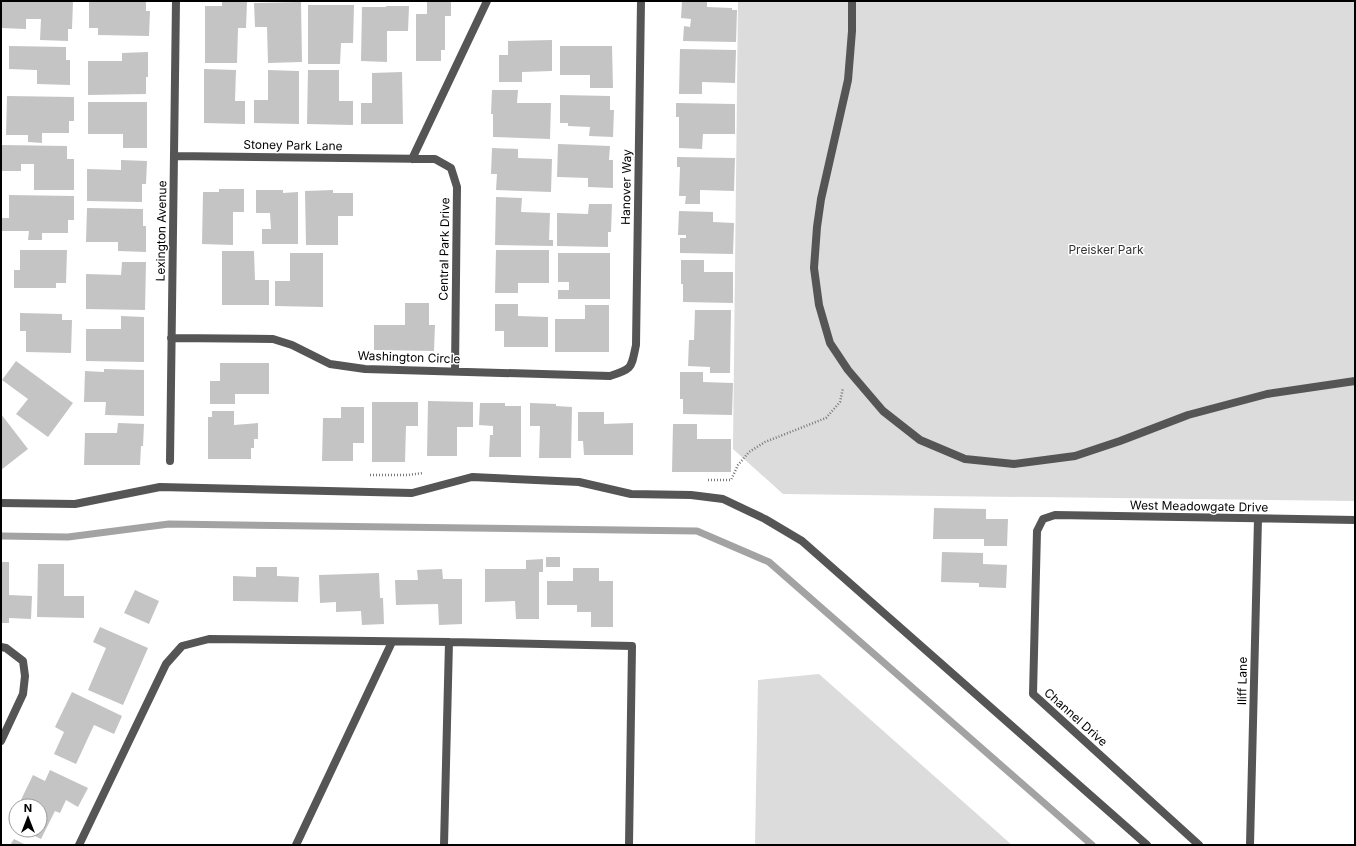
<svg xmlns="http://www.w3.org/2000/svg" width="1356" height="846" font-family="Inter,sans-serif">
	<rect width="100%" height="100%" fill="#fff"/>
	<!-- green -->
	<path fill="#dcdcdc" d="M738,1H1355V501L783,494L733,449Z
		M819,674L1012,845H755L758,680Z"/>
	<g fill="none" stroke-linecap="round" stroke-linejoin="round">
		<!-- stream -->
		<path stroke="#a3a3a3" stroke-width="7" d="M1,536L68,537L169,524L697,531L769,562L1092,845"/>
	</g>
	<!-- building -->
	<path fill="#c4c4c4" d="M2,1H73L72,29H68V41L40,40L41,19H26V29L1,28Z
		M89,1H146V11H150L149,36L98,35V28H89Z
		M427,1H451V16H445V50H441V61H416V14H427Z
		M682,1H707V7L732,8V10H737L736,42L683,41L684,26L690,27L691,19L681,18Z
		M222,2H247L246,28H238L237,63H205V6H222Z
		M301,2L302,62L268,63L267,27H255L254,3Z
		M308,5H354L353,43H341L340,64H308Z
		M386,6H409L408,31H387V62L361,61L362,7H386Z
		M552,40V71L522,72V82H499V55H508V41Z
		M9,46L66,47V60H70V85L37,84V70L9,69Z
		M560,46H612L613,88H590V75H560Z
		M680,49L736,50L735,83L702,82V94H679Z
		M148,52V77H146V94L88,95V61H122V53Z
		M204,69L236,70L235,101H245V124L204,123Z
		M268,70L299,71V124L254,123V100H268Z
		M308,70H339V101H353V125L307,124Z
		M402,72L403,124H361V103H372V73Z
		M492,90H518L517,103H551L550,139L493,137V114H491Z
		M560,95L610,96V110H614L613,137L589,136L590,127L568,126V123H560Z
		M7,96L74,97V121H69V133H42V143L28,142V135H6Z
		M88,102H147V148H123V134H88Z
		M676,103L735,104V134H703L702,149L679,148V117H676Z
		M558,144L610,146L609,160H613V188L588,187V178L557,177Z
		M2,145L67,146V159H74V190H34V164H21V171H2Z
		M492,148L518,149V158L552,159L551,192L496,190L497,174H491Z
		M677,157L735,158L734,191L700,190V204H685L686,196H679L680,167H677Z
		M121,160L147,161L146,184H142V202L87,201V169L121,170Z
		M219,189H244V212H233V245L202,244L203,192H219Z
		M256,190H283V193L298,192V244H262V229H271L270,213H256Z
		M333,190V193H353V216H338V245H306L305,191Z
		M9,195L74,196V220H68V233H42V240H28L29,231H1V218H9Z
		M496,197L522,198L521,212L550,213L549,240H553V246L495,245Z
		M589,204H612L611,232H608V247L557,246V213L588,214Z
		M87,208L143,209V226H146V252L118,251V242H86Z
		M679,211L713,212V222L734,223L733,254L680,253V238H686V235H678Z
		M20,250H67L66,283H56V288H14V270H20Z
		M496,250H549V283H518V293H495Z
		M222,251H254L255,280H269V305H222Z
		M290,253H323V307L275,306V281H290Z
		M558,253H610V299H558V290H569V282H558Z
		M681,260H704V272H733V303L683,302V284H681Z
		M122,262H146L145,310L86,309V274L121,275Z
		M405,303H429V325H435L434,351L374,350V325H405Z
		M495,304H518V316L548,317V347H504V331H495Z
		M585,305H609V352H555V319H585Z
		M695,310H731L730,373H710V367L688,366L689,340H694Z
		M20,313L62,314V320H72L71,353L26,352V331H20Z
		M121,316L144,317V362L86,361V329H121Z
		M16,361L73,403L48,437L16,414L28,399L2,380Z
		M220,363H269V394H235V404H210V381H220Z
		M104,369L144,370V416L105,415L106,402H84L85,371L104,372Z
		M680,372H703V382L733,383L732,415L683,414V399H680Z
		M428,401L473,402V427H457V456H427Z
		M372,402H418V426H406L405,462H372Z
		M480,403H505V406H521V457H489L490,435H493V426L479,425Z
		M530,403L556,404V406L572,407L571,458H539L540,426H530Z
		M341,407H364V443H353V461H322L323,418H341Z
		M212,411H234V425L258,423V439H254V448H251V459H208V417H212Z
		M578,412H604V424L633,423V455H584L583,441H578Z
		M1,414L28,449L1,470Z
		M118,423L144,424L143,446H141L140,465H84L85,433H117Z
		M673,424H697V439H731V472H672Z
		M934,508L986,509V519H1008L1007,546H984V539H933Z
		M942,552L983,553V564L1007,565L1006,588L979,587V583L941,582Z
		M546,557H560V567H546Z
		M543,559V572H539V619H516L515,601L485,602V569H526V560Z
		M1,562H9V595L32,596L31,619L9,618V623H1Z
		M38,564H64V596H84V618L37,617Z
		M256,567H277V576L299,577L298,602L233,601V576L256,577Z
		M573,568H599V581H613V627H591V612H577V605H547V581H573Z
		M442,569L443,579H462V624L439,625L438,604L396,605L395,580H418L417,570Z
		M379,573L380,598H383L384,624L362,625L361,611L336,612V602L320,603L319,575Z
		M135,590L159,601L149,624L124,613Z
		M100,627L148,648L123,705L88,690L106,648L93,642Z
		M72,692L122,716L114,734L94,725L76,764L54,754L64,732L55,727Z
		M50,770L88,788L78,807L66,800L60,813L55,811L41,839L22,830H40V806H18L33,775L45,781Z
		M14,839L26,845H10Z"/>
	<g fill="none" stroke-linecap="round" stroke-linejoin="round">
		<!-- path -->
		<path stroke="#777" stroke-width="2.5" stroke-dasharray="1 2" stroke-linecap="butt" d="M370,475H408L423,473
			M708,480H731L738,465L749,452L765,442L826,418L840,402L843,388"/>
		<!-- service -->
		<path stroke="#555" stroke-width="8" d="M1,503L75,504L160,487L412,493L472,477L579,482L631,494L691,495L723,499L765,519L802,541L1147,845
			M1,647L6,648L23,661L25,676L23,694L1,741
			M79,845L166,664L182,646L209,639L449,642L632,646L629,845
			M296,845L392,642
			M444,845L449,642"/>
		<!-- minor -->
		<path stroke="#555" stroke-width="8" d="M852,1V31L848,80L821,199L817,227L814,268L819,305L830,343L848,370L883,411L920,440L965,459L1014,464L1075,456L1120,441L1188,415L1267,394L1355,381
			M174,156L435,159L451,168L457,187L455,371
			M412,159L487,1
			M171,338L273,339L292,345L330,364L365,369L610,376C633,369 631,368 636,345L641,1
			M170,461L176,1
			M1199,845L1033,694L1037,531L1043,519L1055,515L1355,520
			M1250,845L1258,519"/>
	</g>
	<g text-anchor="middle" dominant-baseline="central" stroke-width="3" stroke-linejoin="round" paint-order="stroke">
		<!-- street labels -->
		<g font-size="12" fill="#000" stroke="#fff">
			<text transform="translate(293 145) rotate(1)">Stoney Park Lane</text>
			<text transform="translate(626 187) rotate(-89)">Hanover Way</text>
			<text transform="translate(161 231) rotate(-89)">Lexington Avenue</text>
			<text transform="translate(444 249) rotate(-89)">Central Park Drive</text>
			<text transform="translate(409 357) rotate(2)">Washington Circle</text>
			<text transform="translate(1199 506) rotate(1)">West Meadowgate Drive</text>
			<text transform="translate(1242 681) rotate(-89)">Iliff Lane</text>
			<text transform="translate(1076 717) rotate(42)">Channel Drive</text>
		</g>
		<!-- park labels -->
		<g font-size="12" fill="#333" stroke="#fff">
			<text x="1106" y="249">Preisker Park</text>
		</g>
	</g>
	<!-- border -->
	<rect width="1356" height="846" fill="none" stroke="#000000" stroke-width="4"/>
	<!-- north arrow -->
	<g transform="translate(28 818)"><circle r="19" fill="#ffffff" stroke="#999999"/>
	<path d="M0-3L7 15L0 10L-7 15Z" fill="#000000"/>
	<text y="-6" font-size="11" font-weight="bold" text-anchor="middle" fill="#000000">N</text>
	</g>
</svg>
